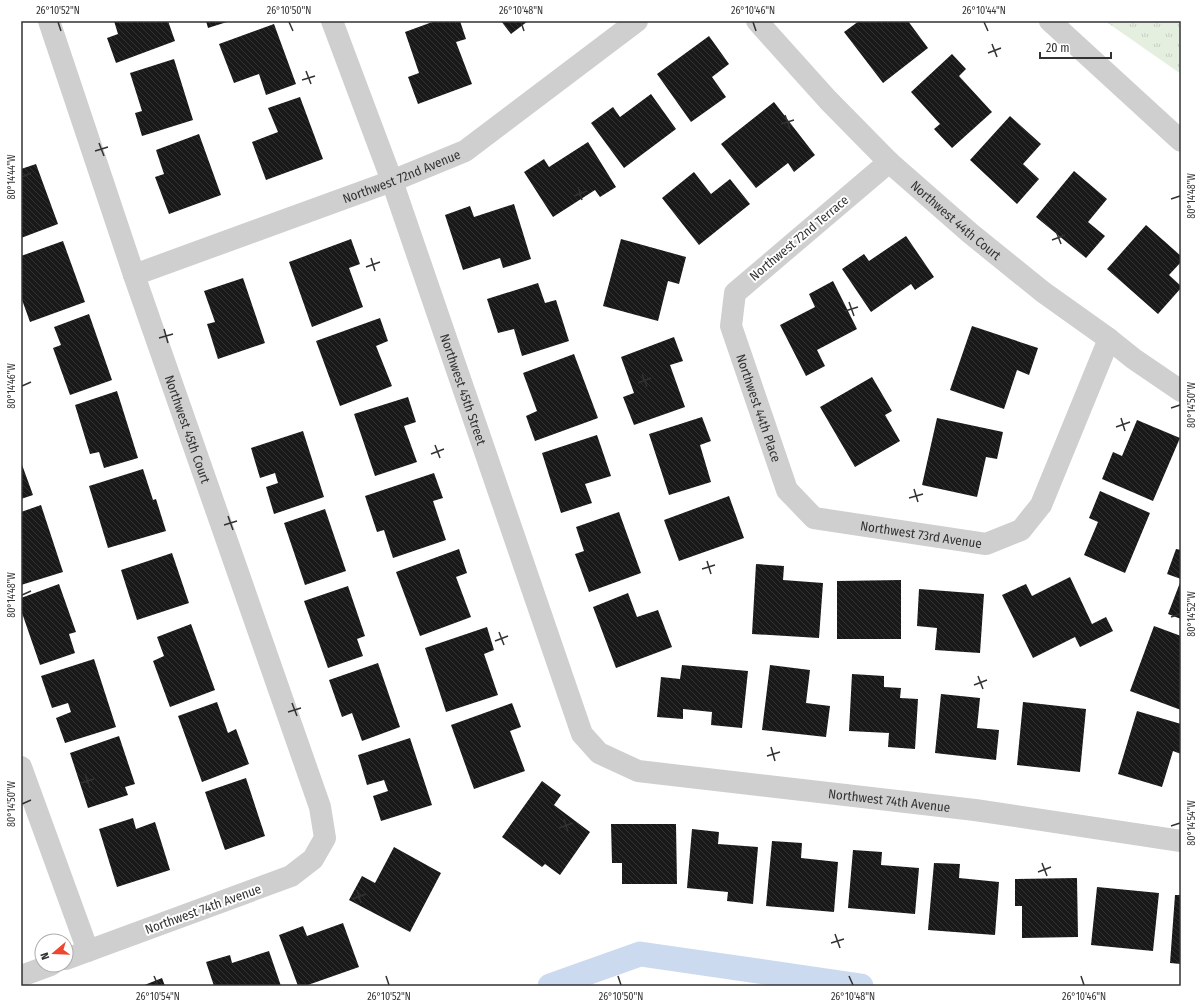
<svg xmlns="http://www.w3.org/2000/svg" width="1202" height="1007" font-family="'Fira Sans Condensed',sans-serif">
	<defs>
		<pattern id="grass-tufts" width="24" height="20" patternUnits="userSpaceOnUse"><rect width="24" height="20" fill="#e5efe0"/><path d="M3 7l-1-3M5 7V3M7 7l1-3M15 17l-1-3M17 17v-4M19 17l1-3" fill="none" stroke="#c5cdc1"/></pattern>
		<pattern id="building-back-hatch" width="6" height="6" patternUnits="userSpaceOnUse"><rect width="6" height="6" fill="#191919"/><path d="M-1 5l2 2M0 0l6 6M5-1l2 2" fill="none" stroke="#323232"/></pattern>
	</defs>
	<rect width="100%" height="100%" fill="#fff"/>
	<!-- grass -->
	<path fill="url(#grass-tufts)" d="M1105,21H1181V74Z"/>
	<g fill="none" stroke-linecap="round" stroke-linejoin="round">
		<!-- canal -->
		<path stroke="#ccdaef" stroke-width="25" d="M550,986L640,954L861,986"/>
	</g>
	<!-- building -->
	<path fill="url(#building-back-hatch)" d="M114,21H168L175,41L116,63L107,38L118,34Z
		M206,21H230L208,28Z
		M435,21H460L466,39L456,42L472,84L418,104L408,77L419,73L405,32Z
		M501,21H528L511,34Z
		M859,21H908L928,48L883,83L844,32Z
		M274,24L296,84L266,95L259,74L234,83L219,44Z
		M709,36L729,64L712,77L726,97L691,122L657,74Z
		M952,54L966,69L959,76L992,112L952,148L934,129L940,124L911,92Z
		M174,59L193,120L142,136L135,113L142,111L130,73Z
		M651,94L676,129L624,168L591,123L613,107L620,117Z
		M300,97L323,159L266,180L252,142L278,132L268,108Z
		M774,102L815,155L794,172L788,163L756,188L721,144Z
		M1010,116L1041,144L1023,164L1039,179L1017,204L970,160Z
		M199,134L221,195L169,214L155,177L164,174L156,150Z
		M588,142L616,187L600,197L595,190L553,217L524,172L544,159L549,167Z
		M36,164L58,224L21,238V169Z
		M1074,171L1107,199L1088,222L1105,236L1086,258L1036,217Z
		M694,172L711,194L730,179L750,204L699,245L662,198Z
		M514,204L531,259L503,268L500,258L463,270L445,215L470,206L474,217Z
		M1146,225L1181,256V262L1169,275L1181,286V288L1158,314L1107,269Z
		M906,236L934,277L915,290L911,284L871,312L842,269L864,254L869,261Z
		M351,239L360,264L349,268L363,307L312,327L289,262Z
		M621,239L686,257L679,284L668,281L658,321L603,306Z
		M63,241L85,302L30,322L21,297V256Z
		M243,278L265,343L218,359L207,324L215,322L204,291Z
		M833,281L857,329L817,350L825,366L806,376L780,325L815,307L809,294Z
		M538,283L545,303L556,300L569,341L522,356L514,329L498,333L487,299Z
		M89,314L112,380L70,395L53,348L61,345L54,327Z
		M380,318L388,341L376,346L392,386L340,406L316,341Z
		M972,326L1038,348L1029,375L1017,370L1004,409L950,390Z
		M674,337L683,361L670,365L685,407L634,425L623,397L634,393L621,357Z
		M574,354L598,418L535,441L526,416L537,411L523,373Z
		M872,377L892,411L885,415L900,441L855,467L820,407Z
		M117,391L138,458L104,468L99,452L90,454L75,405Z
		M408,397L416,422L404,426L417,462L375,476L354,414Z
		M702,417L711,441L700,445L711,482L669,495L649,434Z
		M937,418L1003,432L997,459L986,457L977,497L922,485Z
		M1137,420L1180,438L1153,501L1102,479L1113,452L1122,456Z
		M303,431L324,497L274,514L266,487L278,483L275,473L260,478L251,448Z
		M597,435L611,476L585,484L592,503L561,513L542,453Z
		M21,462L33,495L21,499Z
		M143,469L153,500L156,499L166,531L108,548L89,486Z
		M434,473L443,498L433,501L446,540L393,558L384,530L377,532L365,496Z
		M1100,491L1150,513L1125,573L1084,555L1098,522L1089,518Z
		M729,496L744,538L679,561L664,520Z
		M41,505L63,572L21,585V512Z
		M325,509L346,571L305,585L284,523Z
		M619,512L641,573L589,592L575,554L584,551L576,527Z
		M459,549L467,573L456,577L471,617L420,636L396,572Z
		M1176,549L1181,550V579L1167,574Z
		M172,553L189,603L137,620L121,570Z
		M756,564L784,566L783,580L823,583L819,638L752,634Z
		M1070,577L1092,624L1106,617L1113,631L1080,647L1075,637L1033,658L1002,595L1026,584L1032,596Z
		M901,580V639H837V581Z
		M1181,580V619L1168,614Z
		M59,584L76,632L69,634L75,653L40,665L21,610V598Z
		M348,586L365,636L357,639L363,656L328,668L304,601Z
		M919,589L984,594L980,653L935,650L937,628L917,626Z
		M628,593L637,617L658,610L672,647L616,668L593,607Z
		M191,624L215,690L170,707L153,661L164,656L157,637Z
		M1154,626L1181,636V710L1130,691Z
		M487,627L494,650L484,654L498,695L446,712L425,648Z
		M94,659L116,727L65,743L56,718L71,712L68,703L52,708L41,676Z
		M378,663L400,727L362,741L352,713L342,717L329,680Z
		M682,665L748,671L742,728L711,725L712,712L683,709V719L657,717L661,677L680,679Z
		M770,665L810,670L806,703L830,706L826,737L762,730Z
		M852,674L884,676V687L901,688L900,698L918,699L915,749L888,747L889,733L849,731Z
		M941,694L980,698L977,728L999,730L996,760L935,753Z
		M217,702L228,733L236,729L249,764L202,782L178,716Z
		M1023,702L1086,709L1080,772L1017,765Z
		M512,703L521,727L510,731L525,771L474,789L451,725Z
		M1137,711L1181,724V754L1173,751L1162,787L1118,774Z
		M119,736L135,784L125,787L128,795L88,808L70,753Z
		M410,738L432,805L381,821L373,796L388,791L384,780L367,785L358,755Z
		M246,778L265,836L225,850L205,792Z
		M542,781L561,795L554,805L590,832L560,875L545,864L542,867L502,837Z
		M133,818L136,829L155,822L170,870L117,887L99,829Z
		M611,824H676L677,884H622V863H612Z
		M692,829L719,832L718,844L758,847L753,904L727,901L728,892L687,888Z
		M772,841L802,843L801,858L838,862L834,912L766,906Z
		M394,847L441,873L410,932L349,900L362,876L375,883Z
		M853,850L882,852L881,865L919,868L915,914L848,908Z
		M934,863L960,864L959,878L999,882L995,935L928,930Z
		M1077,878L1078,937L1022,938V906H1015V879Z
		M1097,887L1159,893L1153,951L1091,945Z
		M1175,895H1181V964L1170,963Z
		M343,923L359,967L305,986H298L279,935L303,926L307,936Z
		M269,951L281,986H214L206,962L230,955L232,963Z
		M162,978L165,986H142Z"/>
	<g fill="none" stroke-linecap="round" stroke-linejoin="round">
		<!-- minor -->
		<g stroke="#cfcfcf" stroke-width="22">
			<path id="s1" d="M49,21L134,275L320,807L325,838L313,859L291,876L66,959"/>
			<path id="s2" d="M332,21L392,181L582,734L599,753L638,771L975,810L1181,841"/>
			<path id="s3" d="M757,21L828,100L889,162L970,233L1043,292L1109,339L1134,359L1181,391"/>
			<path id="s4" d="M889,162L735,293L731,326L787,490L814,518L986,544L1021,530L1041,505L1109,339"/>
			<path id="s5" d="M134,275L392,181L465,151L637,21"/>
			<path d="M21,767L88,951"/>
			<path d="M21,976L51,965"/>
		</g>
		<!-- tertiary -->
		<path stroke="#cfcfcf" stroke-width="22" d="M1050,21L1181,141"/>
	</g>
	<!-- ticks -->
	<path fill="none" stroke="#323232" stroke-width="1.5" d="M58,22L61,31M289,22L293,31M521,22L524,31M753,22L756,31M984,22L988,31M992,44L997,57M988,53L1001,48M306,71L311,84M302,80L315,76M785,115L790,129M781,124L794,120M99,143L104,156M95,151L108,147M22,177L31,173M578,187L582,200M574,196L587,191M1171,199L1180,196M1056,231L1061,244M1052,240L1065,235M371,258L375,271M366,267L380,262M849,302L854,316M845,311L858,307M164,329L168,343M159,338L173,334M642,374L647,387M638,383L651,378M22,386L31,382M1171,408L1180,405M1121,418L1125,431M1116,427L1130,422M435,445L440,458M431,454L444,449M914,489L918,502M909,498L923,494M228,516L233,530M224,525L237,521M707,561L711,574M702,569L715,565M22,595L31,591M1171,617L1180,614M499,632L504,645M495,641L508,636M978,676L983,689M974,685L987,680M292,703L297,716M288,712L301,708M771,747L775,761M767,756L780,752M85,774L90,788M81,783L94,779M22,804L31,800M564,819L568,832M1171,826L1180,823M559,828L573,823M1042,863L1047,876M1038,872L1051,867M357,890L361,903M352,899L366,894M835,934L840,948M831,943L844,939M154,976L158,985M386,976L389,985M618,976L621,985M849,976L853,985M1081,976L1084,985"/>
	<g text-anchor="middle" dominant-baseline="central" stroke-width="4" stroke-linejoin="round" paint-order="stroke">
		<!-- street labels -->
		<g font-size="13" fill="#323232" stroke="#fff">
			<text stroke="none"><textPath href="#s5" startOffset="285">Northwest 72nd Avenue</textPath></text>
			<text stroke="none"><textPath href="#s3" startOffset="282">Northwest 44th Court</textPath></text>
			<text transform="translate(799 238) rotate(-40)">Northwest 72nd Terrace</text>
			<text stroke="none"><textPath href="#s2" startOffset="391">Northwest 45th Street</textPath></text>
			<text stroke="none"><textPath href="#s4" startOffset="322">Northwest 44th Place</textPath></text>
			<text stroke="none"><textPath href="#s1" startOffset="431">Northwest 45th Court</textPath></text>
			<text stroke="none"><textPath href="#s4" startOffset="556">Northwest 73rd Avenue</textPath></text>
			<text stroke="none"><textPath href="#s2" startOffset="1077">Northwest 74th Avenue</textPath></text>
			<text transform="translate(203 909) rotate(-20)">Northwest 74th Avenue</text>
		</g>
	</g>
	<!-- border -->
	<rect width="1202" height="1007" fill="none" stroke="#ffffff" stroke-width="44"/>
	<!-- north arrow -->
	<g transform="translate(54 953) rotate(251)"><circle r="19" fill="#ffffff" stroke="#adadad"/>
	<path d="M0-3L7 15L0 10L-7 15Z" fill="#ee472f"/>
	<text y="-6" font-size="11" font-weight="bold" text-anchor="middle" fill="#323232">N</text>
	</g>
	<!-- scale -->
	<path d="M1040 52v6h71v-6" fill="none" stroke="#323232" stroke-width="2"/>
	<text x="1046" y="52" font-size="12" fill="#323232" stroke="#ffffff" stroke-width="3" paint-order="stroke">20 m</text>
	<rect x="22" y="22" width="1158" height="963" fill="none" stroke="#323232" stroke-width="1.5"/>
	<g font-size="10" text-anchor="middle" fill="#323232">
		<text x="58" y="14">26°10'52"N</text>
		<text x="289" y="14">26°10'50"N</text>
		<text x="521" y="14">26°10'48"N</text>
		<text x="753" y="14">26°10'46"N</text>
		<text x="984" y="14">26°10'44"N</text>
		<text transform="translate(11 177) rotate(-90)" y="4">80°14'44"W</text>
		<text transform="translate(1191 196) rotate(-90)" y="4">80°14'48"W</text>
		<text transform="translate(11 386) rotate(-90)" y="4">80°14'46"W</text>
		<text transform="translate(1191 405) rotate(-90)" y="4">80°14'50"W</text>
		<text transform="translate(11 595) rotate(-90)" y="4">80°14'48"W</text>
		<text transform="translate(1191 614) rotate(-90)" y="4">80°14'52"W</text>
		<text transform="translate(11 804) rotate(-90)" y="4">80°14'50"W</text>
		<text transform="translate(1191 823) rotate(-90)" y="4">80°14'54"W</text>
		<text x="158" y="1000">26°10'54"N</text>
		<text x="389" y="1000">26°10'52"N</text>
		<text x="621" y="1000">26°10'50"N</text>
		<text x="853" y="1000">26°10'48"N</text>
		<text x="1084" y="1000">26°10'46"N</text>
	</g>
</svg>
